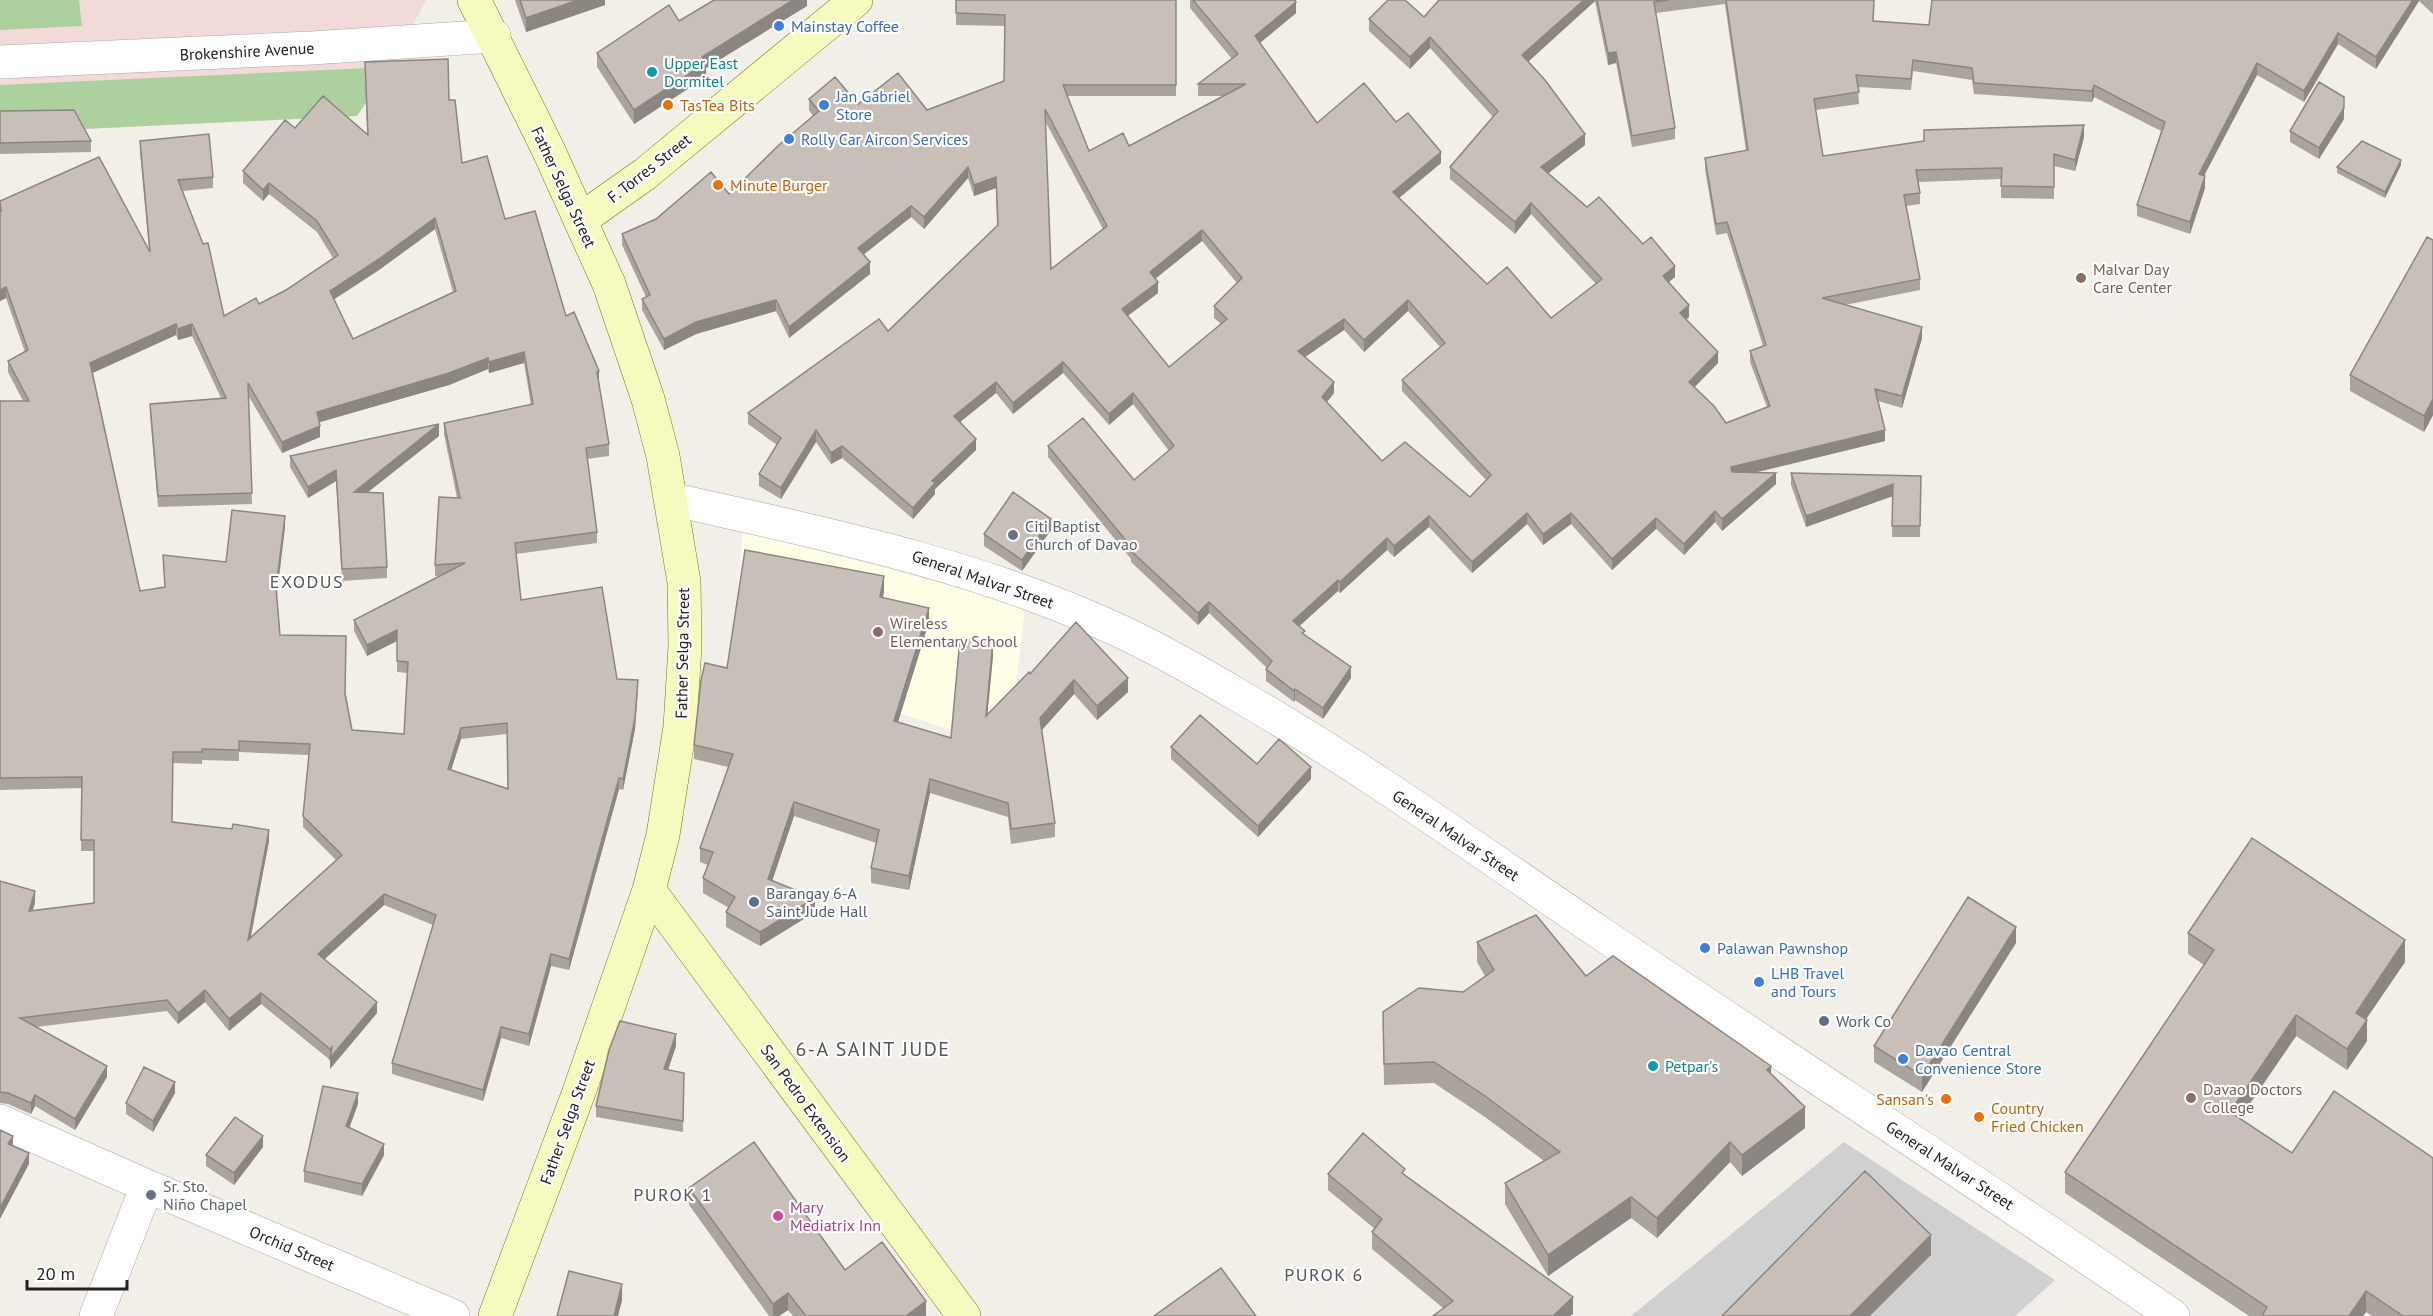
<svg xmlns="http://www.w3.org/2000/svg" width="2433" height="1316" font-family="'PT Sans',sans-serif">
	<rect width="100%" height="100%" fill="#f2efe9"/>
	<!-- commercial -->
	<path fill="#f2dad9" d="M0,0H426L390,67L357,116L0,133Z"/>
	<!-- education -->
	<path fill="#ffffe5" d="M743,531L1025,605L1009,749L732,658Z"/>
	<!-- religious -->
	<path fill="#d0d0d0" d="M1844,1142L2055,1280L2015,1316H1631Z"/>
	<!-- forest -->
	<path fill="#add19e" d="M0,0H79L82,26L0,30Z
		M390,67L357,116L0,133V85Z"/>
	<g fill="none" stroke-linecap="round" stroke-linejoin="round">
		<defs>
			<path id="minor" d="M0,62L312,48L494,36
				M671,499C821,533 971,563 1111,627C1156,647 1199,672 1241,697C1364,768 1479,851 1596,930C1788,1060 1982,1185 2173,1316
				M0,1121L147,1186L453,1316
				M96,1316L147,1186"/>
			<path id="secondary" d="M474,0L547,147L609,284L648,399L663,456L684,582L685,646L680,727L663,835L649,890L579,1092L495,1316
				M580,220L645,174L856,0
				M649,890L964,1316"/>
		</defs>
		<!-- minor casing -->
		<use href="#minor" stroke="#a9a9a9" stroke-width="34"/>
		<!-- secondary casing -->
		<use href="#secondary" stroke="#707d05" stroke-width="34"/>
		<!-- minor -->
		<use href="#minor" stroke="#fff" stroke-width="33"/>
		<!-- secondary -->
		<use href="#secondary" stroke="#f7fabf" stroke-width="33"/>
	</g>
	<!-- wall -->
	<path fill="#aba49e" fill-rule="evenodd" d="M515,0H605V5L526,32Z
		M807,0V6L706,68V77L634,124L597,67V53L679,21Z
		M956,0H1176V96H1067L1089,151L1129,146L1224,96H1198V84L1232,59L1190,8V0H1295L1296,13L1260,43L1317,123L1396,122L1441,163L1399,198L1487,284L1551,318L1596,284L1531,214L1515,234L1450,179V167L1493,117L1430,48L1410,69L1369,31V19L1424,17L1439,0H1874L1873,21L1929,25L1932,0H2433V14L2419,1L2376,69L2338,44L2304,102L2257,75L2204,176L2205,188L2190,234L2137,216V205L2161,131L2094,97L2092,102L1974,94L1972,80L1913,71L1911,90L1858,87L1859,104L1816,110L1823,156L2084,137L2075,171L2054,166V199L2001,198V179L1918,182L1920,193V204L1906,206L1920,279V290L1845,305L1922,338L1902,408L1878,401L1885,441L1754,473L1776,484L1722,531L1715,522L1684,555L1656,529L1612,570L1571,524L1543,545L1527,524L1472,573L1429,527L1394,557L1387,550L1340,593L1338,591L1299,626L1305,635L1351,678L1323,719L1295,700L1294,702L1266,681V669L1267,668L1209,613L1198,625L1131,562V559L1048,457V446L1134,480L1169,451L1133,404L1109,425L1063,373L1013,414L996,393L960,422L976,450L935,489V494L913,519L842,458L831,464L816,442L781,499L759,486V474L777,445L748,424V413L888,331L997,226L996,188L974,196L968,178L924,229L911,217L863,255L870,274L789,338L776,311L696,334L664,350L642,310V299L646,297L622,245V234L729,194L813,116L809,110V99L927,110L1004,81L1005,26L956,25ZM1595,1L1608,65L1616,63L1632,147L1675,139V128L1656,13L1725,4L1746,151L1705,158V169L1716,235L1727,233L1763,346L1750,351V362L1767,407L1726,423L1694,387L1718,363L1686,319L1689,317L1668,282L1675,277L1643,244L1587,207L1548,173L1585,145L1528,62ZM1045,121L1103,229L1051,269ZM1202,241L1237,283L1214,306V318L1221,324L1169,367L1128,316L1158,293L1155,279ZM1408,311L1440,347L1402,380V391L1486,480L1470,497L1382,461L1327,402L1334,393L1305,357L1344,330L1364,352Z
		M365,62L449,100L462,163L505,219L566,316L599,382H598L609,444V456L587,459L597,532V543L516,554L521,600L617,679L638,691L635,729L623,790L619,789L569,970L551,966L529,1046L501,1038L483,1101L392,1074V1063L433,925L384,905L325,959L377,1013L330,1069V1060L261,1004L229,1031L205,1002L178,1024L167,1011L36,1027L107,1077L75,1130L35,1106L31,1114L8,1104L0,1103V882L35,903L32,911L94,903V851H81L82,788L0,790V401H23L8,372V361L25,352L6,298L0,301V201L149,249L140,152V141L213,177V188L183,191L224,316L259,304L286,290L333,258L317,232L269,194L263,201L243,183V171L295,128L367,135ZM435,229L453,292L353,339L334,299L379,270ZM176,335L178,340L192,336L221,398L150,404V415L158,507L252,504L248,395L282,453L320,437L319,422L449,385L488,369L489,373L524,363L531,405L444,423V434L457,498L435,565V576H440L354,620V631L367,656L397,641V672L407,673L404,734L352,730L346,694L280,635L277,595L285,527L226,562L163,555L165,587L140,591L93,373ZM507,734L508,788L451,770L461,739ZM239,752L309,755L303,816V827L336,860L250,938L269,841L232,829L172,822L173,763L202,764V760L239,761Z
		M0,111L91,141V152L0,154Z
		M2344,119L2319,159L2290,142V131Z
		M2401,165L2385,198L2337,173V167Z
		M2433,240V415L2424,432L2350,391V375Z
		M439,436L367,493L387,567V578L342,581L336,481L308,498L290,467V456Z
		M1791,473L1921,487L1920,537H1892L1893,496L1806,527L1791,485Z
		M1051,530L1022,571L984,546V534Z
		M884,591L883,598L929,622L898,722L951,738L993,656L987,714L1030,674L1076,622L1128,692L1097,720L1074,694L1042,730L1055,823V837L1011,844L1008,817L930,793L909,890L871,883V868L876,843L794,816L772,881L815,912L760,946L726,927V912L729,908L703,893V878L708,865L700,862V848L728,767L694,759V745L727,668Z
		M1171,747L1257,764L1311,779L1258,837L1171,759Z
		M2188,933L2405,962L2366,1019L2367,1041L2347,1070L2296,1036L2240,1118L2433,1316H2372L2366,1312L2363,1316H2249L2065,1193V1172L2204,965L2188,954Z
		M1477,942L1586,976L1771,1075L1805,1128L1742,1176L1730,1162L1657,1238L1631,1218L1548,1276L1505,1204V1183L1544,1161L1485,1117L1434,1083L1384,1085L1383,1033L1463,992L1485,976L1477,962Z
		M2016,943L1922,1092L1874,1062V1046Z
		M676,1046L668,1070L684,1073L683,1132L596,1117V1106Z
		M175,1093L153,1132L126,1114V1103Z
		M358,1104L349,1128L384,1155L362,1196L304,1182V1171Z
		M263,1147L234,1185L206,1166V1155Z
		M1328,1174L1405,1175L1573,1314L1443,1308L1372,1249V1232L1375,1229L1328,1190Z
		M689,1188L845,1270L926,1316H793L788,1310L779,1316H769L689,1205Z"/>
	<!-- shaded-wall -->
	<path fill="#8b8681" d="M578,0H605V5L526,32V18Z
		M793,0H807V6L706,68V77L634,124V110L702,57Z
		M1584,0H1595V1L1522,67V55Z
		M2413,0H2419V1L2376,69V57Z
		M1296,2V13L1255,47V36Z
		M2338,33V44L2304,102V91Z
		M1430,37V48L1410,69V57Z
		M1616,52V63L1608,65V53Z
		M2257,63V75L2199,185V174Z
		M2094,85V97L2092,102V91Z
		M2344,108V119L2319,159V148Z
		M2084,125V137L2075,171V160Z
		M1585,134V145L1541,179V167Z
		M1441,152V163L1393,203V192Z
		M2401,160V165L2385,198V192Z
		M968,167V178L924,229V217Z
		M2205,176V188L2190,234V222Z
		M996,177V188L974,196V185Z
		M269,183V194L263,201V190Z
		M1531,203V214L1515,234V222Z
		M911,206V217L858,259V248Z
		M435,218V229L379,270L330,302V291Z
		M1202,230V241L1150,283V272Z
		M870,262V274L789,338V327Z
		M1675,266V277L1663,287V276Z
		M1158,282V293L1122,320V309Z
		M6,287V298L0,301V290Z
		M776,300V311L696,334L664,350V339L696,322Z
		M1408,300V311L1364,352V340Z
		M1689,305V317L1680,325V313Z
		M1344,319V330L1298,362V351Z
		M176,324V335L90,374V363Z
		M192,324V336L178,340V329Z
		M1922,327V338L1902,408V396Z
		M524,352V363L489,373V362Z
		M1718,352V363L1689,393V382Z
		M488,358V369L449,385L317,423V412Z
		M1063,362V373L1013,414V403Z
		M599,371V382L597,383V372Z
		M996,382V393L954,427V416Z
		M1334,382V393L1322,408V397Z
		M1133,393V404L1109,425V414Z
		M2433,399V415L2424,432V416Z
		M439,424V436L354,503V492Z
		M320,426V437L282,453V442Z
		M816,430V442L781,499V488Z
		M1885,430V441L1731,478V467Z
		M976,439V450L935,489V494L913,519V508L932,481Z
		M842,446V458L831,464V453Z
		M336,470V481L308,498V487Z
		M1776,473V484L1722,531V519Z
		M1893,484V496L1806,527V516Z
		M1715,511V522L1684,555V544Z
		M1527,513V524L1472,573V562Z
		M1571,513V524L1543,545V534Z
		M285,516V527L276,599V588Z
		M1429,516V527L1394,557V546Z
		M1656,518V529L1612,570V559Z
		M1051,519V530L1022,571V560Z
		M1387,538V550L1340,593V582Z
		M884,576V591L880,611V597Z
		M1338,580V591L1293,632V621Z
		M1209,602V613L1198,625V613Z
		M929,608V622L894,735V721Z
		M397,630V641L367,656V645Z
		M993,641V656L986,730V716Z
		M1351,667V678L1323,719V708Z
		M1128,678V692L1097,720V706Z
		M638,680L635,729L623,790V779Z
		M1074,680V694L1040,732V718Z
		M1295,689V700L1294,702V691Z
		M461,728V739L448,780V769Z
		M1311,767V779L1258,837V826Z
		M619,778V789L569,970V959Z
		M930,779V793L909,890V876Z
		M794,802V816L768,893V879Z
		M269,830V841L248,952V940Z
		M35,891V903L29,922V911Z
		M384,894V905L318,965V954Z
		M815,898V912L760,946V932Z
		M2016,927V943L1922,1092V1076Z
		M2405,940V962L2356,1034V1013Z
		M551,954V966L529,1046V1034Z
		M205,990V1002L178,1024V1013Z
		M261,993V1004L229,1031V1019Z
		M377,1002V1013L330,1069V1049Z
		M2296,1015V1036L2230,1133V1112Z
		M2367,1020V1041L2347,1070V1049Z
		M501,1027V1038L483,1101V1090Z
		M676,1034V1046L664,1081V1069Z
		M107,1066V1077L75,1130V1119Z
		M1771,1066V1087L1767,1070Z
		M175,1082V1093L153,1132V1121Z
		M358,1093V1104L346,1137V1126Z
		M35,1095V1106L31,1114V1103Z
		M1805,1107V1128L1742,1176V1155Z
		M13,1136V1147L8,1144Z
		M263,1136V1147L234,1185V1173Z
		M1730,1142V1162L1657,1238V1218Z
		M384,1144V1155L362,1196V1184Z
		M29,1153V1164L0,1219V1208Z
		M1631,1197V1218L1548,1276V1255Z
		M1931,1235V1255L1870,1316H1850Z
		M622,1284V1301L618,1316H614Z
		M2366,1291V1312L2363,1316H2349Z
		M788,1293V1310L779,1316H773V1304Z
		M1573,1297V1314L1570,1316H1553Z
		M926,1301V1316H906Z"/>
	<!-- building -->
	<path fill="#c7bfb8" stroke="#8b8681" stroke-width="1.5" fill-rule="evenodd" d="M520,0H578L526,18Z
		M714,0H793L702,57L706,63L634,110L597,53L669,5L679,21Z
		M956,0H1176V85H1063L1089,151L1123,133L1129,146L1246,84H1198L1238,54L1193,0H1295L1296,2L1255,36L1317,123L1364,83L1396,122L1408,113L1441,152L1393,192L1487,284L1507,267L1551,318L1602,279L1531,203L1515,222L1450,167L1498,111L1430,37L1410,57L1369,19L1388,0H1405L1424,17L1439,0H1584L1522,55L1545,80L1585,134L1541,167L1587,207L1599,197L1643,244L1651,237L1675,266L1663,276L1689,305L1680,313L1718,352L1689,382L1714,406L1726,423L1770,406L1750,351L1766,345L1727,222L1716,224L1705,158L1748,150L1726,0H1874L1873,21L1929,25L1932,0H2413L2376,57L2338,33L2304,91L2257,63L2199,174L2205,176L2190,222L2137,205L2165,122L2094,85L2092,91L1974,83L1972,68L1913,60L1911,79L1856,75L1859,92L1814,99L1823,156L1924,141V130L2084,125L2075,160L2054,154V187L2001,186L2002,168L1916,170L1920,193L1904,195L1920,279L1822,298L1922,327L1902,396L1875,389L1885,430L1731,467L1732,472L1776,473L1722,519L1715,511L1684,544L1656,518L1612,559L1571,513L1543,534L1527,513L1472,562L1429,516L1394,546L1387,538L1340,582L1338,580L1293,621L1305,631L1302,633L1351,667L1323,708L1295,689L1294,691L1266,669L1272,661L1209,602L1198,613L1131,551L1133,549L1048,446L1083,418L1134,480L1174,446L1133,393L1109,414L1063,362L1013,403L996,382L954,416L976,439L932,481L935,483L913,508L842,446L831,453L816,430L781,488L759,474L781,438L748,413L879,319L888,331L998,225L996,177L974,185L968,167L924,217L911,206L858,248L870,262L789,327L776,300L696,322L664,339L642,299L650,295L622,234L656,219L711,172L729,194L780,144L819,111L809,99L835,77L858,104L898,73L927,110L1004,81L1005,15L956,13ZM1045,109L1107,226L1051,269ZM1202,230L1242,278L1214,306L1227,319L1169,367L1122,309L1158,282L1150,272ZM1408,300L1445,343L1402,380L1491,475L1470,497L1405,442L1382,461L1322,397L1334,382L1298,351L1344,319L1364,340Z
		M1597,0H1669L1654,2L1675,128L1632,136L1616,52L1608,53Z
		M448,59L449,100H455L462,163L487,156L505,219L535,211L566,316L574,312L599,371L597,372L609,444L586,448L597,532L515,543L521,600L602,587L617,679L638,680L635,718L623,779L619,778L569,959L551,954L529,1034L501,1027L483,1090L392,1063L436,915L384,894L318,954L377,1002L330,1058L332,1047L330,1049L261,993L229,1019L205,990L178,1013L167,1000L20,1018L107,1066L75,1119L35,1095L31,1103L8,1093L0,1092V881L35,891L29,911L94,903V840H81L82,777L0,778V401H29L8,361L28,350L6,287L0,290V211H1L0,201L99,157L150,252L140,141L209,134L213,177L178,180L203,244L208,243L224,316L256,298L259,304L286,290L338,255L317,221L269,183L263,190L243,171L285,120L295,128L323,96L368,135L365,62ZM435,218L456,291L353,339L330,291L379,259ZM176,324L178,329L192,324L226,398L150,404L158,496L252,493L248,383L282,442L320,426L317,412L449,373L488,358L489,362L524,352L533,404L444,423L460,498L439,497L435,565L465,563L354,620L367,645L397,630V661L408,662L404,734L352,730L345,694L346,636L280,635L276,588L285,516L232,510L226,562L163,555L165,587L140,591L90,363ZM507,723L508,789L448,769L461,728ZM239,741L310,744L303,816L342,855L248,940L269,830L233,824L232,829L172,822L173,752H202V749L239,750Z
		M2319,82L2344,97V108L2319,148L2290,131Z
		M74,110L91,141L0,143V111Z
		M2362,141L2401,160L2385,192L2337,167Z
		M2427,237L2433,240V399L2424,416L2350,375Z
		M439,424L354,492L383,493L387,567L342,569L336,470L308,487L290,456Z
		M1791,473L1921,476L1920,526H1892L1893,484L1806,516Z
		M1013,492L1051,519L1022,560L984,534Z
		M745,550L884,576L880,597L929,608L894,721L951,738L960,638L993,641L986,716L1029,672L1030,674L1076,622L1128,678L1097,706L1074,680L1040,718L1055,823L1011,829L1008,803L930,779L909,876L871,868L879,830L794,802L768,879L815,898L760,932L726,912L735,897L703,878L713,852L700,848L733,754L694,745L701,680L705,663L727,668Z
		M1200,715L1257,764L1279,739L1311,767L1258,826L1171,747Z
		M2252,838L2405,940L2356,1013L2367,1020L2347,1049L2296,1015L2230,1112L2292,1153L2334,1091L2433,1158V1316H2403L2366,1291L2349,1316H2262L2267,1307L2065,1172L2214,950L2188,933Z
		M1968,897L2016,927L1922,1076L1874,1046Z
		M1536,915L1586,976L1613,956L1771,1066L1767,1070L1805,1107L1742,1155L1730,1142L1657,1218L1631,1197L1548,1255L1505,1183L1560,1152L1485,1096L1434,1062L1384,1064L1383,1012L1419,988L1463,992L1494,970L1477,942Z
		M620,1021L676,1034L664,1069L684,1073L683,1121L596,1106L609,1050Z
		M144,1067L175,1082L153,1121L126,1103Z
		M323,1086L358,1093L346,1126L384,1144L362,1184L304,1171Z
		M235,1117L263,1136L234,1173L206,1155Z
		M0,1130L13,1136L8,1144L29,1153L0,1208Z
		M1363,1133L1405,1169L1402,1173L1573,1297L1553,1316H1433L1453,1301L1372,1232L1382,1219L1328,1174Z
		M754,1142L845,1270L882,1242L926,1301L906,1316H806L788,1293L773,1304L689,1188Z
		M1865,1171L1931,1235L1850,1316H1722Z
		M1221,1268L1256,1316H1154Z
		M569,1271L622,1284L614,1316H557Z"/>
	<!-- markers -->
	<g fill="#3f7fe0" stroke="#fff" stroke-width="2">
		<circle cx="779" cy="26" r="6"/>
		<circle cx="824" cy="105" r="6"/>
		<circle cx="789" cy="139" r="6"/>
		<circle cx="1705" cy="948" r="6"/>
		<circle cx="1759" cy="982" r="6"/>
		<circle cx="1903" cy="1059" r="6"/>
	</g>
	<g fill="#0f9aa8" stroke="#fff" stroke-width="2">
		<circle cx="652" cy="72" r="6"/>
		<circle cx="1653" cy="1066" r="6"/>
	</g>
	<g fill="#e8710a" stroke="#fff" stroke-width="2">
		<circle cx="668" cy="105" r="6"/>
		<circle cx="718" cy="185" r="6"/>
		<circle cx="1946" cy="1099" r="6"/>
		<circle cx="1979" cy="1117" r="6"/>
	</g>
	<g fill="#8d6e63" stroke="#fff" stroke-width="2">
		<circle cx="2081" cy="278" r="6"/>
		<circle cx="878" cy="632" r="6"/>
		<circle cx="2191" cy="1098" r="6"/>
	</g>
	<g fill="#6b7280" stroke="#fff" stroke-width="2">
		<circle cx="1013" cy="535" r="6"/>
		<circle cx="151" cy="1195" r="6"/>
	</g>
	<g fill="#5c6f8a" stroke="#fff" stroke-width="2">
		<circle cx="754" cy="902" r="6"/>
		<circle cx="1824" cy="1021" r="6"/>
	</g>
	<circle fill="#d1479c" stroke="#fff" stroke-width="2" cx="778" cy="1216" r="6"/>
	<g text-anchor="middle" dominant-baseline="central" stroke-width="4.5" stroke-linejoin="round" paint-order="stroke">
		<!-- shop labels -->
		<g font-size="16" fill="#366cbe" stroke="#fff" text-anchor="start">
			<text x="791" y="26">Mainstay Coffee</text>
			<text x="836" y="96">Jan Gabriel<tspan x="836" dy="18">Store</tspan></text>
			<text x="801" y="139">Rolly Car Aircon Services</text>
			<text x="1717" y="948">Palawan Pawnshop</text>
			<text x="1771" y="973">LHB Travel<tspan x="1771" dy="18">and Tours</tspan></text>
			<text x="1915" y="1050">Davao Central<tspan x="1915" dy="18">Convenience Store</tspan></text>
		</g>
		<!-- street labels -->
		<g font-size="16" fill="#222" stroke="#fff">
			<text transform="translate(247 51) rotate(-3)">Brokenshire Avenue</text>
			<text transform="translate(649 168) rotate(-38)">F. Torres Street</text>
			<text transform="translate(564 187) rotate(65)">Father Selga Street</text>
			<text transform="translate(983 579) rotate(19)">General Malvar Street</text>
			<text transform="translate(682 653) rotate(-89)">Father Selga Street</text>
			<text transform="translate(1456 835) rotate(34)">General Malvar Street</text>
			<text transform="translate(806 1103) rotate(54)">San Pedro Extension</text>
			<text transform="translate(567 1122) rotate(-70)">Father Selga Street</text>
			<text transform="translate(1950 1165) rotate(33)">General Malvar Street</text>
			<text transform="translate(292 1248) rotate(23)">Orchid Street</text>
		</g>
		<!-- culture labels -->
		<g font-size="16" fill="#0d838f" stroke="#fff" text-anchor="start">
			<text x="664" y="63">Upper East<tspan x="664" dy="18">Dormitel</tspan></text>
			<text x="1665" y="1066">Petpar's</text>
		</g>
		<!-- food labels -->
		<g font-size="16" fill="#c56008" stroke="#fff" text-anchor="start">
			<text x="680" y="105">TasTea Bits</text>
			<text x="730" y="185">Minute Burger</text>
			<text x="1934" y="1099" text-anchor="end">Sansan's</text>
			<text x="1991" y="1108">Country<tspan x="1991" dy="18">Fried Chicken</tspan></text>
		</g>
		<!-- education labels -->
		<g font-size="16" fill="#785e54" stroke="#fff" text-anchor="start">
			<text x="2093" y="269">Malvar Day<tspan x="2093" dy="18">Care Center</tspan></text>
			<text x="890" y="623">Wireless<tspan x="890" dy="18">Elementary School</tspan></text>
			<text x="2203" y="1089">Davao Doctors<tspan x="2203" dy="18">College</tspan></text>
		</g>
		<!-- worship labels -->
		<g font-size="16" fill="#5b616d" stroke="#fff" text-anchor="start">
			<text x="1025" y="526">Citi Baptist<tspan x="1025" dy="18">Church of Davao</tspan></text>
			<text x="163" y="1186">Sr. Sto.<tspan x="163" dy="18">Niño Chapel</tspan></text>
		</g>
		<!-- service labels -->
		<g font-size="16" fill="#4e5e75" stroke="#fff" text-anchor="start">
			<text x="766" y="893">Barangay 6-A<tspan x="766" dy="18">Saint Jude Hall</tspan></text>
			<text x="1836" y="1021">Work Co</text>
		</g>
		<!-- hotel labels -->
		<g font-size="16" fill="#b23c85" stroke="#fff" text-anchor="start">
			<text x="790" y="1207">Mary<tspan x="790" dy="18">Mediatrix Inn</tspan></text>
		</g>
		<!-- neighbourhood labels -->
		<g font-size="18" letter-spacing="1.5" fill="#555" stroke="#fff">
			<text x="307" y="581">EXODUS</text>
			<text x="673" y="1194">PUROK 1</text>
			<text x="1324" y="1274">PUROK 6</text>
		</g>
		<!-- quarter labels -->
		<g font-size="20" letter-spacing="1.5" fill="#555" stroke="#fff">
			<text x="873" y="1049">6-A SAINT JUDE</text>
		</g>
	</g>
	<!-- scale -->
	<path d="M27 1280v9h100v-9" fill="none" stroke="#222222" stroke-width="3"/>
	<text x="36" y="1280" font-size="18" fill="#222222" stroke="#ffffff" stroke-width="4.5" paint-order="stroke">20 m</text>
</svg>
